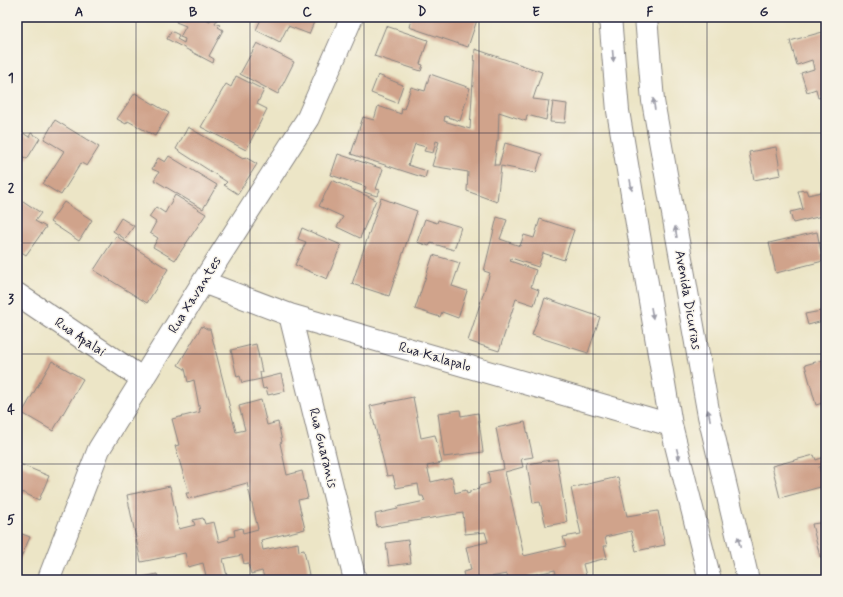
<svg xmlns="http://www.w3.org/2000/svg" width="843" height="597" font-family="Mynerve,sans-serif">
	<rect width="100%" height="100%" fill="#f7f3e8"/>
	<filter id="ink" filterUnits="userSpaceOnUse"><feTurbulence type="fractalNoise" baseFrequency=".025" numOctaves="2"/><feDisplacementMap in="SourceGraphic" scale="8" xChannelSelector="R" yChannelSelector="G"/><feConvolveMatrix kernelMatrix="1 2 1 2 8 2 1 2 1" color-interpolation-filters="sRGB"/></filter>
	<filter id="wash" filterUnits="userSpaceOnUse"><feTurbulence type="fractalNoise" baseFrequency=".012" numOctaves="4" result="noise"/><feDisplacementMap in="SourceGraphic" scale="16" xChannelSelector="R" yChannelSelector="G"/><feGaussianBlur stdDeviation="0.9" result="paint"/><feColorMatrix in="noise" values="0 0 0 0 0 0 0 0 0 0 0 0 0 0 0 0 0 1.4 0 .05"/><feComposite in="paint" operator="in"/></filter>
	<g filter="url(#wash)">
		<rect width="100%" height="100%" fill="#ece5c6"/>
		<g id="blocks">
			<!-- building -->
			<path fill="#d0a38b" d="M179,17H202L210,21L212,17L218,18L215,23L220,25L218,27L223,30L209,56L214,59L213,63L167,39L171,31L179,35L177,39L184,43L185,39L180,37L186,26L176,22Z
				M262,17H316L309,34L288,26L280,42L256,30Z
				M412,17H478L468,47L409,27Z
				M386,26L428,40L420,64L423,65L421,71L374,56Z
				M826,31V96L818,98L816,89L807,92L801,73L814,69L812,60L797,65L790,41Z
				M257,43L294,62L278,94L240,74Z
				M475,49L542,72L533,99L549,101L546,120L527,115L526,121L499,112L498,141H497L494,165H499L505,143L542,154L536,173L501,166L497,202L467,191L468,172L432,166L439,142L436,141L433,153L424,151L426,147L415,144L408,165L427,171L425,178L351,154L363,117L374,120L378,106L401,114L402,108L404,109L411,87L425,91L430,74L470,88L460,121L445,116L444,121L470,129Z
				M378,75L403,85L397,103L371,93Z
				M236,76L264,90L257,104L267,109L246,150L201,127L226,84L231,87Z
				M135,93L169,113L155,136L128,121L126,124L117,119Z
				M553,102L567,104L565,123L550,122Z
				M55,120L99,147L87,166L81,163L61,195L43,184L64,151L44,139Z
				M188,127L243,159L245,157L257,164L238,194L224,185L227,182L176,149Z
				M17,129L29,137L31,133L40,138L27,159L17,153Z
				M776,147L781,175L754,180L749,152Z
				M338,154L383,169L376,189L380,190L377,196L364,192L366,187L331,175Z
				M169,156L217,185L203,209L154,180L159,172L152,169L158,158L165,162Z
				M332,180L376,200L360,238L337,227L343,217L319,206Z
				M806,190L808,195L826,191V215L793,223L790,212L803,209L798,191Z
				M175,195L206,214L175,260L153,247L158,238L150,233L156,222L149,217L156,207L165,213Z
				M17,197L41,213L35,221L46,227L26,255L17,249Z
				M381,198L417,211L389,296L352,284Z
				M64,202L92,220L79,241L50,222Z
				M497,217L507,220L500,239L520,246L524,235L534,238L540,219L574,230L564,260L543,253L538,267L511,258L510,261L536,270L531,287L539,290L534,305L516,299L499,351L468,341L490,273L484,271Z
				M121,218L134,226L125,239L113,231Z
				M425,219L437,223L438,220L461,227L454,250L431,243L429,246L417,242Z
				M302,228L341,245L327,279L295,265L306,242L298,239Z
				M817,232L823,261L776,273L769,243Z
				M116,236L168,269L147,303L94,270Z
				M433,255L460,263L452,286L467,291L458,318L442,312L440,317L415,309Z
				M545,298L600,317L588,353L532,335Z
				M821,311L823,321L808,325L805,314Z
				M202,326L207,329H210L236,432L245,430L239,406L261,400L267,425L278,422L282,442L280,443L287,475L302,471L308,498L298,500L305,529L261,540L263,550L298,543L299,551L304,550L309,575L285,580H265L262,571L251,574L248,563L244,564L242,555L223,559L228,580H207L203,563L188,567L185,553L141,562L127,495L170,486L179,529L195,525L193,520L203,518L205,524L214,522L219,542L229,539V537L235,536L234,530L242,528L243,533L258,529L247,483L188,499L186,493H189L175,446L179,445L172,419L200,412L194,380L188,382L185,369L178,365Z
				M256,344L262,372H260L261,379L281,374L285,391L268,395L266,388L263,389L261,379L242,383L240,376L237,377L231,350Z
				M826,359V402L816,405L805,365Z
				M52,361L83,379L53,431L22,413Z
				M413,397L421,438L435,435L442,463L427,466L431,482L452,477L455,493L466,490L467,494L470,493V491L479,489V486L490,483L488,472L504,469L496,428L525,422L533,457L521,459L523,467L505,472L524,556L566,546L563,537L581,534L571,488L618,477L627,516L658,511L665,545L636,551L631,531L605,537L607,546H604L607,558L583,564L587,580H536V578L556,574L555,570L528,576L529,580H508L507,574L485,578V580H465L463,572L471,570L466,547L488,542L485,532L465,534L463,513L377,527L375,514L398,509L397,507L425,501L423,496H420L418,484L396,488L393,475L387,476L370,406Z
				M460,410L461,416L478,413L483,452L444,457L438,413Z
				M814,455L816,460L824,457L826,465L819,467L824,486L780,498L772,466Z
				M557,459L567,522L546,526L540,502L533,503L527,464Z
				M17,463L49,476L39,500L17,490Z
				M826,522V555L820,557L812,524Z
				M17,532L30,537L17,566Z
				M408,540L411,563L389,566L386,543Z
				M157,574L159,580H134V579Z"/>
		</g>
	</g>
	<g filter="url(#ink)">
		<use href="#blocks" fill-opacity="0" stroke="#878480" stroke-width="1"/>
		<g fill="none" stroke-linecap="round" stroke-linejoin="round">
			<defs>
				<path id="street" d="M610,17L618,111L671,425L710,580
					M646,17L653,101L709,416L748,580
					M203,282L290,315L671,425
					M17,294L143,379
					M290,315L355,580
					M50,580V576L99,449L203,282L308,118L352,17"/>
			</defs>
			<!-- street casing -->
			<use href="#street" stroke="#878480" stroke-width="24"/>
			<!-- street -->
			<use href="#street" stroke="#fff" stroke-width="22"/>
		</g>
		<!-- one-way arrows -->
		<defs><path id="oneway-solid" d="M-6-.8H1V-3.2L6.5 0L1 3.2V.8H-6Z"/></defs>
		<g fill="#9c9ca7">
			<use href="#oneway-solid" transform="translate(613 56) rotate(85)"/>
			<use href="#oneway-solid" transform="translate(654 104) rotate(-99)"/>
			<use href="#oneway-solid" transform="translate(631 185) rotate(80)"/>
			<use href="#oneway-solid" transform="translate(676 232) rotate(-100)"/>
			<use href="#oneway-solid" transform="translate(652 313) rotate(80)"/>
			<use href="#oneway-solid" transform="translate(709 415) rotate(-102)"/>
			<use href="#oneway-solid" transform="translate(678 454) rotate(76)"/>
			<use href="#oneway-solid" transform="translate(739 542) rotate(-103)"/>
		</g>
	</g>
	<!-- grid -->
	<path fill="none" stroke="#22223b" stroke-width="1" stroke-opacity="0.55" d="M136,17V580M250,17V580M364,17V580M479,17V580M593,17V580M707,17V580M17,133H826M17,243H826M17,354H826M17,464H826"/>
	<g text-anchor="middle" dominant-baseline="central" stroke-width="3" stroke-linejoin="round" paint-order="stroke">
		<!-- street labels -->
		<g font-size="14" fill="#22223b" stroke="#f7f3e8">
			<text transform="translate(195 295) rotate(-58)">Rua Xavantes</text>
			<text transform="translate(688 300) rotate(80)">Avenida Dicurias</text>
			<text transform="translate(80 337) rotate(34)">Rua Apalai</text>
			<text transform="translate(435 357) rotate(16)">Rua Kalapalo</text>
			<text transform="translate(323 448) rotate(76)">Rua Guaranis</text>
		</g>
	</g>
	<!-- margin -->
	<rect width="843" height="597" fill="none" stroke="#f7f3e8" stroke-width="44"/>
	<rect x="22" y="22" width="799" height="553" fill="none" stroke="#22223b" stroke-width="1.5"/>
	<g font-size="13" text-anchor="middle" font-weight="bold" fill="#22223b">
		<text x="79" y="16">A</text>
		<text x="193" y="16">B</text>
		<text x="307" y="16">C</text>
		<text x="422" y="16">D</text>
		<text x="536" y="16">E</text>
		<text x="650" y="16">F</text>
		<text x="764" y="16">G</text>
		<text x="11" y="82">1</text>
		<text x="11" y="192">2</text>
		<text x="11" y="303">3</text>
		<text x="11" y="414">4</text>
		<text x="11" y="524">5</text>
	</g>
</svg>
